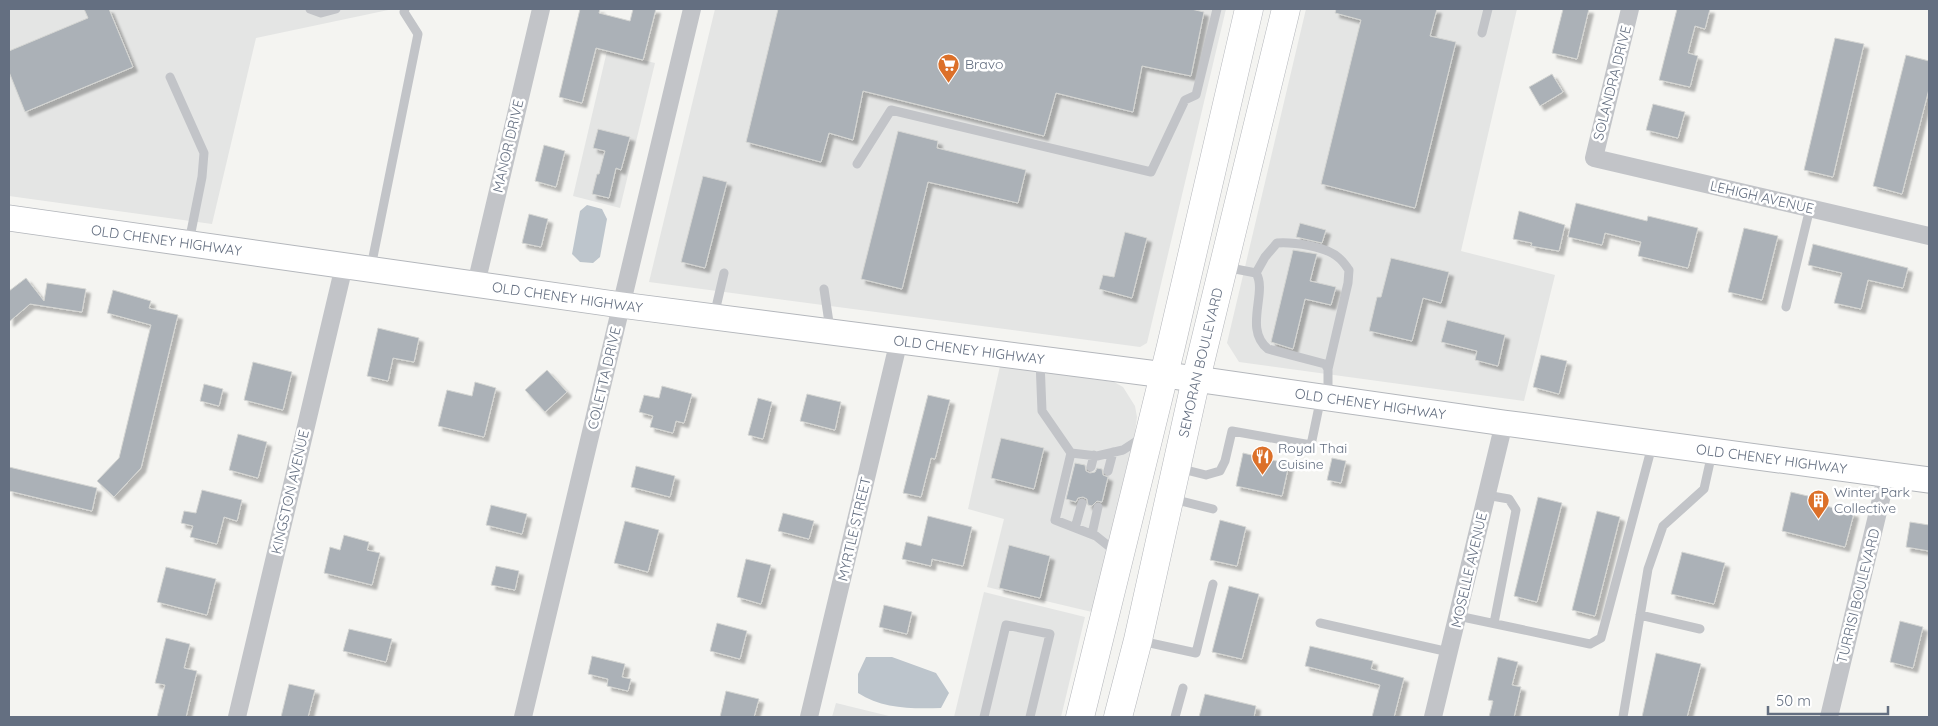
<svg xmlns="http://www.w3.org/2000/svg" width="1938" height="726" font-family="Quicksand,sans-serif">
	<defs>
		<filter id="shadow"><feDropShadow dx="4.5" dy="4.5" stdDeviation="1" flood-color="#0004"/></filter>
	</defs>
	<rect width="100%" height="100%" fill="#f4f4f1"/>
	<!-- built -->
	<path fill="#e4e5e4" d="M9,9H393L256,38L212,224L9,196Z
		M715,9H1226L1147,343L1140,347L649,282Z
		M1306,9H1517L1461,251L1555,275L1524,401L1239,362L1227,343Z
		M607,51L655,63L620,208L573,196Z
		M1000,366L1114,382L1123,387L1135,406L1137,417L1135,432L1092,612L987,587L1004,519L968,509Z
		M984,592L1085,617L1061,717H954Z
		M836,703L893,717H832Z"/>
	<!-- water -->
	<path fill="#bdc5cc" d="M587,205L602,209L607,219L600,257L593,263L580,262L572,254L580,211Z
		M866,657H892L936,673L949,693L941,708C913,709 882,709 858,693V674Z"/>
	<!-- building -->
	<path fill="#abb1b7" stroke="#d5d6d3" filter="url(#shadow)" d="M84,9H109L133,67L25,112L9,72V51L88,18Z
		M580,9H600L599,13L630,21L633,9H656L643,60L596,48L582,103L559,97Z
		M778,9H1191L1204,12L1191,76L1142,66L1133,112L1056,93L1044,136L863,91L853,140L829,133L821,162L746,142Z
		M1336,9H1437L1430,36L1456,42L1415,208L1321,184L1361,20L1335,13Z
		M1563,9H1589L1577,59L1552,53Z
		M1677,9H1710L1705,29L1695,26L1688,53L1698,56L1690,87L1659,80Z
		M1835,38L1864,44L1833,177L1804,170Z
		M1906,55L1929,61V89L1902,194L1873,186Z
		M1552,74L1563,92L1540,106L1529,87Z
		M1653,104L1685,112L1678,138L1646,130Z
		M598,129L630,137L621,170L616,168L609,198L592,194L597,174H599L605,151L593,148Z
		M898,131L938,141L937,148L1026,170L1018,203L928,182L902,289L861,279Z
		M544,145L565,151L556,187L535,181Z
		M703,176L727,182L705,268L681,262Z
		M1576,203L1647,221L1648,216L1698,228L1688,268L1638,256L1641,242L1605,233L1602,245L1568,237Z
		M1519,211L1565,225L1559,251L1531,246L1532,243L1513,239Z
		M529,214L548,219L541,247L522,243Z
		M1300,223L1326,230L1322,243L1296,237Z
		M1744,228L1778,236L1762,300L1728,292Z
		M1125,232L1147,238L1132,298L1099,289L1103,275L1114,277Z
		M1813,244L1908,268L1903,288L1868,280L1861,309L1834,303L1842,273L1808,265Z
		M1293,250L1317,254L1310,281L1336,287L1331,305L1305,299L1293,349L1271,342Z
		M1391,258L1449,272L1441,303L1423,298L1412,341L1369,331L1377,297H1381Z
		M26,278L44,301L47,283L86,289L82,312L30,304L9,322V291Z
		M113,290L151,301L149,308L178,315L141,468L114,497L97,481L119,458L151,325L107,313Z
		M1447,320L1505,335L1498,366L1475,360L1477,351L1441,342Z
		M378,328L419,338L414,362L393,358L388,381L367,376Z
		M1541,355L1567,361L1559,394L1533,387Z
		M253,362L292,372L283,410L244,400Z
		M547,370L567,392L545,412L525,390Z
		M475,382L496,388L484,437L438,426L447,390L472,396Z
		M204,384L223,389L219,406L200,401Z
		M662,386L692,394L684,423L676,421L673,433L650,427L653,416L639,412L644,395L659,398Z
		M807,394L841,402L835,430L800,421Z
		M928,395L950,400L935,459L931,458L921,497L903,493Z
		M758,398L772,402L763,439L748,435Z
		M238,434L267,442L258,478L229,470Z
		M1001,438L1044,448L1034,489L991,478Z
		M1243,453L1289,464L1282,496L1236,486Z
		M1332,458L1346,461L1341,483L1327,480Z
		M1075,463L1085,465L1086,471L1090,473L1095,472L1097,468L1102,469L1103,475L1108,477L1102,502L1097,501L1092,506L1088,505L1087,499L1083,497L1078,498L1076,502L1066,499Z
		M636,466L675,476L670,497L631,487Z
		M9,467L97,488L92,511L9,491Z
		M202,490L242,500L237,521L224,517L217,544L190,537L193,526L181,523L184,511L196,513Z
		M1791,492L1812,497L1810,502L1854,513L1845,547L1782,531Z
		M1538,497L1562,503L1537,602L1514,596Z
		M491,505L527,514L522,534L486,525Z
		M1597,511L1620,517L1595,616L1572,610Z
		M783,513L814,521L809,539L778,531Z
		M928,516L972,527L963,566L932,559L931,566L902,559L906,542L921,546Z
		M1220,520L1246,527L1237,566L1210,560Z
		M625,521L659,530L648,572L614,563Z
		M1910,522L1929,525V551L1906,547Z
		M344,535L369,542L367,550L380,553L372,585L324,573L330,547L340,550Z
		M1009,545L1050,556L1040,598L999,588Z
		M1682,552L1725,563L1714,604L1671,594Z
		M746,559L771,565L761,604L737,597Z
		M496,566L519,571L515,590L491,585Z
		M166,567L216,579L207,615L157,602Z
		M1229,586L1259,594L1242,659L1212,652Z
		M884,605L912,612L907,634L879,627Z
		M1900,621L1923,627L1913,668L1890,662Z
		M717,623L747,631L740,659L710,651Z
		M349,629L392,639L386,662L343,651Z
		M166,638L190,644L184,668L197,671L186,717H157L165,685L155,683Z
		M1310,646L1373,661L1371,669L1404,678L1394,717H1372L1380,685L1305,666Z
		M1656,653L1701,664L1687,717H1642Z
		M592,656L625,664L622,677L631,679L628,691L607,686L608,679L588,674Z
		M1498,657L1518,662L1512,685L1521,687L1514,717H1489L1493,701L1488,700Z
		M289,684L315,690L308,717H281Z
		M726,691L759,699L754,717H720Z
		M1205,694L1256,706L1254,717H1199Z"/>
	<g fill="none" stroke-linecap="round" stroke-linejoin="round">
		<defs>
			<g id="secondary">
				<path id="s1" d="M9,218L621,305L1196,379L1504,423L1929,480"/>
			</g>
			<g id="primary">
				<path d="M1080,717L1171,346L1249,9"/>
				<path id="s2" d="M1118,717L1138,640L1196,379L1286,9"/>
			</g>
		</defs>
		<!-- secondary casing -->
		<use href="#secondary" stroke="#b4b7bc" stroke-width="27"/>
		<!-- primary casing -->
		<use href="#primary" stroke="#b5b7bc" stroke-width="29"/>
		<!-- lane -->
		<path stroke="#c2c4c8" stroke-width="9" d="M310,9L321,13L336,9
			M1482,33L1488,9
			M170,77L204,153L202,177L189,242
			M857,164L891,110L1151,172L1185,100L1196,95L1217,9
			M371,267L418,34L404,12L405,9
			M1225,267L1256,273C1268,292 1243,329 1268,349L1325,364L1328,369V397
			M1256,273L1265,257L1277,243C1293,242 1326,246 1339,258C1343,261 1346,266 1349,270L1348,283L1328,369
			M824,289L830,329
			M1786,307L1810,208
			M714,316L724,273
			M1040,361L1042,411L1071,453L1055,520L1096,536L1116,552
			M1071,453L1097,456L1123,450L1143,437
			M1091,467L1094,455
			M1178,468L1206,475L1220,471L1225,461L1232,431L1311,445L1321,397
			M1108,471L1113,452
			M1486,495L1509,499L1516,510L1494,623
			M1173,499L1213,509
			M1075,528L1082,503
			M1092,534L1098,507
			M1640,615L1700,629
			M1458,616L1590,644L1601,638L1652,446
			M1320,623L1449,652
			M1141,641L1196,653L1213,584
			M984,717L1006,625L1050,634L1030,717
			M1175,717L1183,688
			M1623,717L1648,569L1663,526L1704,489L1712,453"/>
		<!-- street -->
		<path stroke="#c2c4c8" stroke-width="18" d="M1630,9L1594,158L1929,236
			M476,284L541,9
			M237,717L344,266
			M523,717L692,9
			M809,717L899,340
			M1433,717L1504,423
			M1829,717L1887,474"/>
		<!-- secondary -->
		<use href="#secondary" stroke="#fff" stroke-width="25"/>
		<!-- primary -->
		<use href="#primary" stroke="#fff" stroke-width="28"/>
	</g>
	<!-- icons -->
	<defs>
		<symbol id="supermarket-pin" viewBox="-11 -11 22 30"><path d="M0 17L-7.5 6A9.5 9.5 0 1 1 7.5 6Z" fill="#dc7029" stroke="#fff"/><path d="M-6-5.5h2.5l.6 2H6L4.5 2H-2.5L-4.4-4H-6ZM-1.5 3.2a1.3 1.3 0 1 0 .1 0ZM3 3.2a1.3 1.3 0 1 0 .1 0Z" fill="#fff"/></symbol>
		<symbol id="restaurant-pin" viewBox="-11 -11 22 30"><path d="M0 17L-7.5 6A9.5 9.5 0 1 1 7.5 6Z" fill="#dc7029" stroke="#fff"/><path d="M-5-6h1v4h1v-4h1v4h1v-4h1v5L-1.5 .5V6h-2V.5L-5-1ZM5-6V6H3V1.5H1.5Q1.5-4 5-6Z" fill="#fff"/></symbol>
		<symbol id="building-pin" viewBox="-11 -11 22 30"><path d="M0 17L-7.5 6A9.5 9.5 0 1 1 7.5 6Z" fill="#dc7029" stroke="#fff"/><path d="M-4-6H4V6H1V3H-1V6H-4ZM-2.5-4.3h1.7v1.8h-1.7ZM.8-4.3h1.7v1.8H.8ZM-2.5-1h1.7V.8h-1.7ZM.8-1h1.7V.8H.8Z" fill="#fff"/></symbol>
	</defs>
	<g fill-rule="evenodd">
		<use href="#supermarket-pin" x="936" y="52" width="25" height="34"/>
		<use href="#restaurant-pin" x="1250" y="444" width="25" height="34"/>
		<use href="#building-pin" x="1806" y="488" width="25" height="34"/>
	</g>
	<g text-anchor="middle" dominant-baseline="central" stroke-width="5" stroke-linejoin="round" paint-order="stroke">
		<!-- poi labels -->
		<g font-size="14" fill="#646f81" stroke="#fff" text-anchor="start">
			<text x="965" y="64">Bravo</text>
			<text x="1278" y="448">Royal Thai<tspan x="1278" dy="16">Cuisine</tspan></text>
			<text x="1834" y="492">Winter Park<tspan x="1834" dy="16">Collective</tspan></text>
		</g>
		<!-- street labels -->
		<g font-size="14" fill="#646f81" stroke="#fff">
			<text transform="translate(1612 83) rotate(-76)">SOLANDRA DRIVE</text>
			<text transform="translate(508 146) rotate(-77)">MANOR DRIVE</text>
			<text transform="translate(1762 197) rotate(13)">LEHIGH AVENUE</text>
			<text stroke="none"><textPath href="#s1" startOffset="159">OLD CHENEY HIGHWAY</textPath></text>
			<text stroke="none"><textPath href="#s1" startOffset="564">OLD CHENEY HIGHWAY</textPath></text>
			<text stroke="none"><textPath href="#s1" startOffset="969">OLD CHENEY HIGHWAY</textPath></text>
			<text stroke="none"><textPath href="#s2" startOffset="364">SEMORAN BOULEVARD</textPath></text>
			<text transform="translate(604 378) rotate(-77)">COLETTA DRIVE</text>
			<text stroke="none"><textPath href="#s1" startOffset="1374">OLD CHENEY HIGHWAY</textPath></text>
			<text stroke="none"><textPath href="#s1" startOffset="1779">OLD CHENEY HIGHWAY</textPath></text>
			<text transform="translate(290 492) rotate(-77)">KINGSTON AVENUE</text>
			<text transform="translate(854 529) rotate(-77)">MYRTLE STREET</text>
			<text transform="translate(1469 570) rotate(-77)">MOSELLE AVENUE</text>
			<text transform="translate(1858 596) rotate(-76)">TURRISI BOULEVARD</text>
		</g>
	</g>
	<!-- border -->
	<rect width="1938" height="726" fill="none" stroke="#646f81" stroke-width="20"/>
	<!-- scale -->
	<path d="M1768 706v8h120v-8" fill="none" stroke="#646f81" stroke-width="2.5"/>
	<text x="1776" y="706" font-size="15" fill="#646f81" stroke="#ffffff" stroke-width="4" paint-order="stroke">50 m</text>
</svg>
